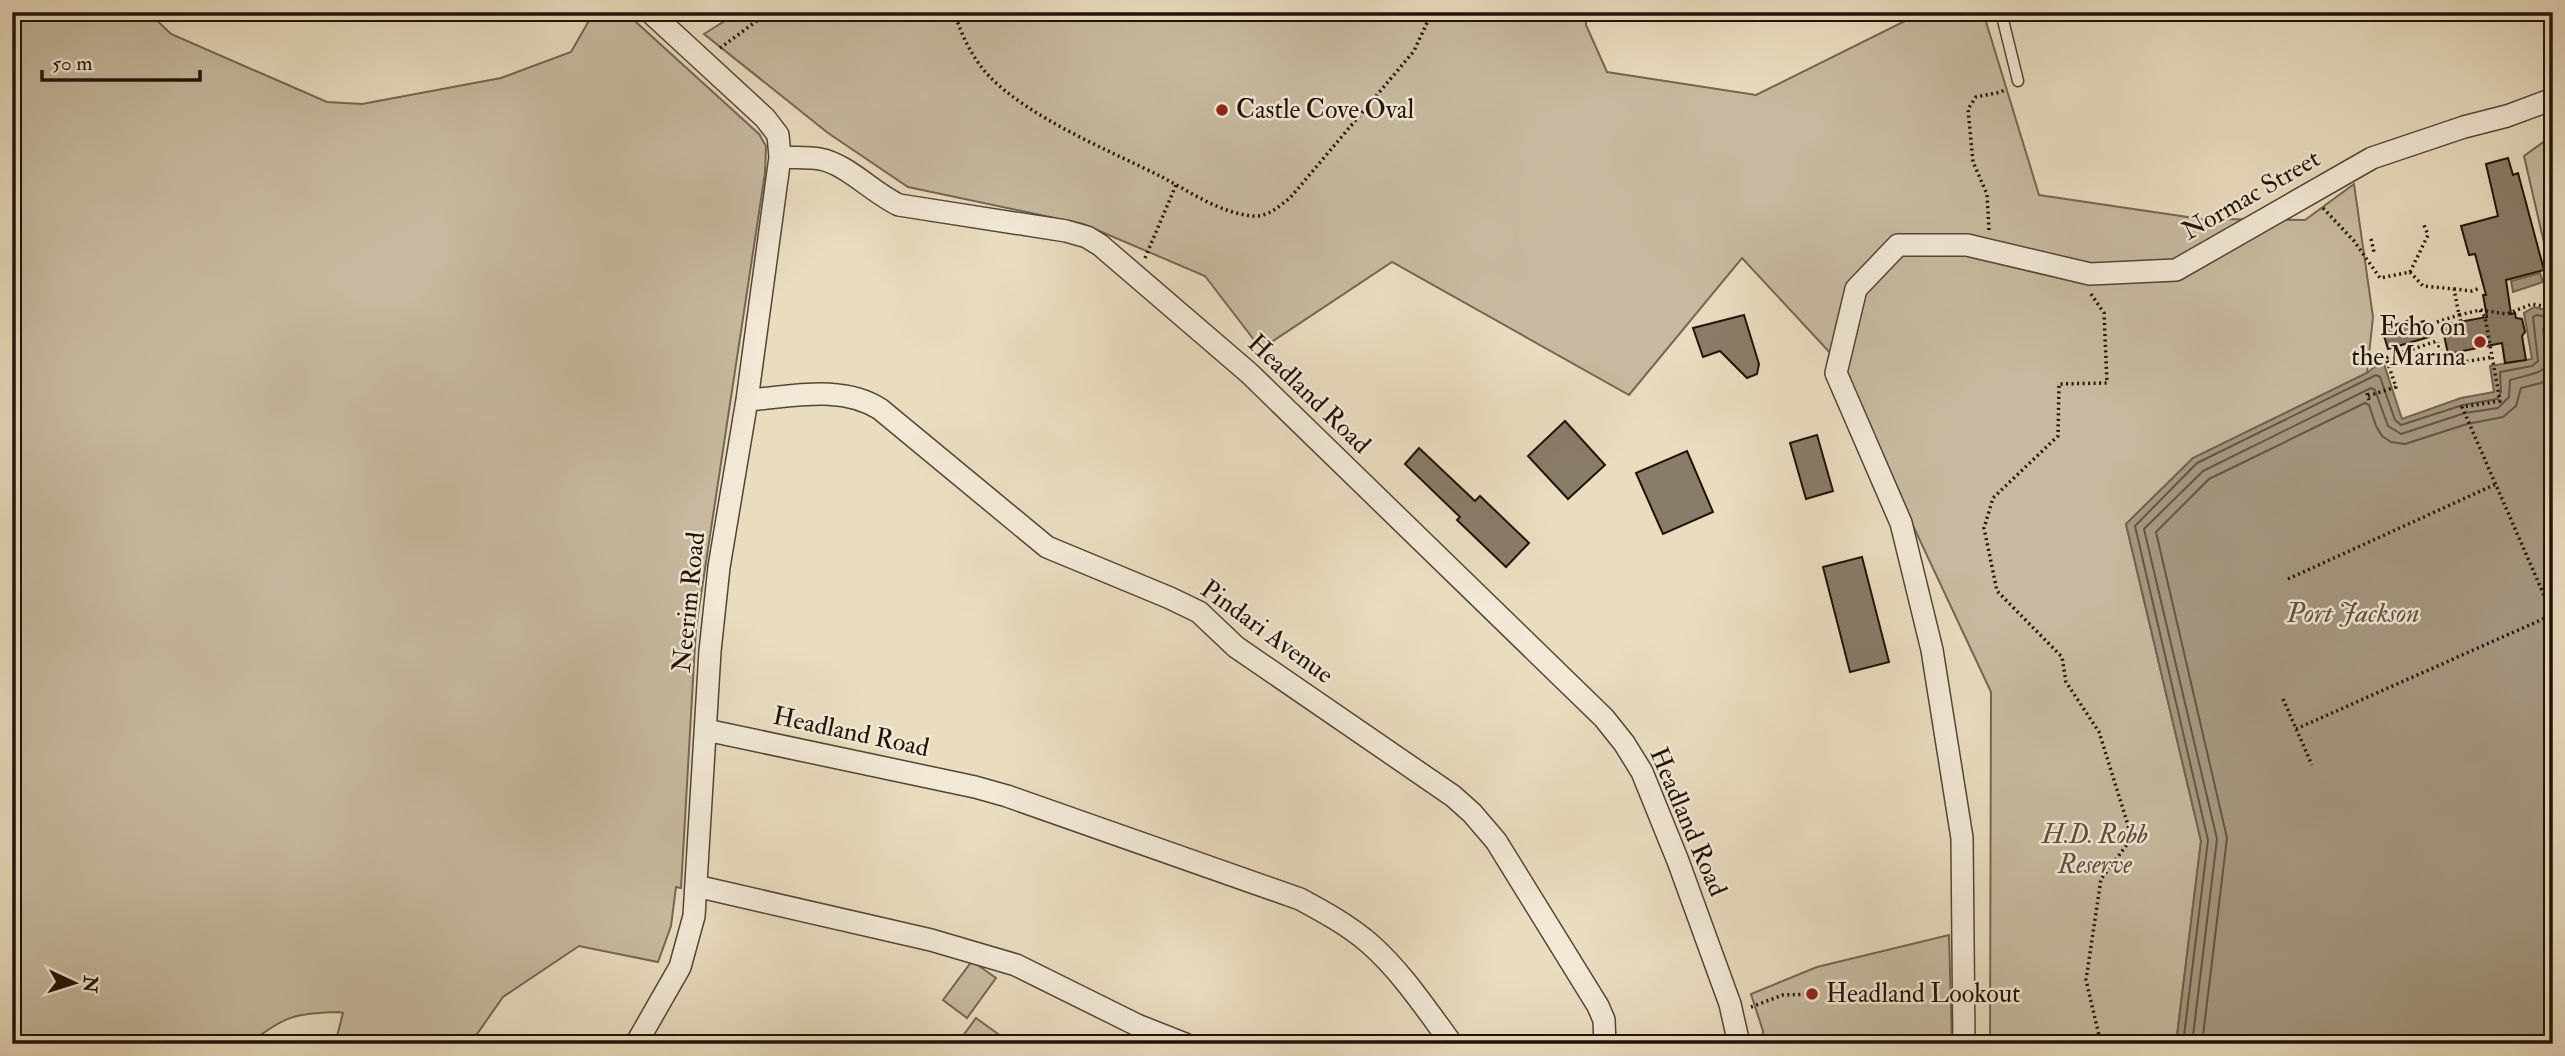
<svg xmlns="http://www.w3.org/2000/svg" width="2565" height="1056" font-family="'IM FELL Double Pica',serif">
	<rect width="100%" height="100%" fill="#e9dcbf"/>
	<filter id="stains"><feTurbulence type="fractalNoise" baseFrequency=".00286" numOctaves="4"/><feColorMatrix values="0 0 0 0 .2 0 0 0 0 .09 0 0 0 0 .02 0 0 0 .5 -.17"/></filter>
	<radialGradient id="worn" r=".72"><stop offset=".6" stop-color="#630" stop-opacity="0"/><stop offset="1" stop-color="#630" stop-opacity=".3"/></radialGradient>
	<!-- green -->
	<path fill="#c7baa0" stroke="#746654" stroke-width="2" d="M12,12H148L171,34L327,102L362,104L501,78L571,52L594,12H625L759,134L766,146L765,173L696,628L681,888L676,887L671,926L658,962L579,946L503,997L470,1044H335L343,1013L339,1012C295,1013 284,1016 249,1044H12V158L20,155L12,130Z
		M739,12H1586V25L1607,72L1756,95L1923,12H1983L2039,195L2201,219L2305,220L2354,184L2373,317L2367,373L2193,458L2126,524L2201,841L2176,1044H1990L1991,692L1834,357L1742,258L1629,395L1392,262L1261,349L1205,276L1083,224L908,187L828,133L704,34Z
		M2553,135V282L2524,156Z
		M1949,935L1952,1044H1762L1763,1031L1751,994L1817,967Z
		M972,961L996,978L967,1018L943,1000Z
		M976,1018L1012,1044H957Z"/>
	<!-- water -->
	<path fill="#a59881" stroke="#706351" stroke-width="2" d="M2540,273L2543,282L2513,292L2511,281Z
		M2534,307L2553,312V1044H2176L2201,841L2126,524L2193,458L2367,373L2378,364L2381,355L2402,419L2461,398L2494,392L2490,366L2532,359L2524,313Z"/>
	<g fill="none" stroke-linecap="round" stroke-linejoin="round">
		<!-- shore -->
		<path stroke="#625645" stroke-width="2" d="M2183,1044L2208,840L2135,526L2197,463L2376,375L2380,377L2395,420L2401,425L2463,405L2497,399L2501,392L2500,372L2532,366L2538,361L2533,317L2536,315L2553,318
			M2192,1044L2217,839L2144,529L2203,471L2371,388L2375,390L2388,426L2401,434L2465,413L2498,408L2509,397L2510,380C2553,368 2549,375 2543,329L2546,327H2553
			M2202,1044L2227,838L2156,532L2209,479L2365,403L2369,405L2376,426L2382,436L2391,442L2405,444L2467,424L2503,417L2516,406L2521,388L2541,383L2553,374"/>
	</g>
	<!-- building -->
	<path fill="#897c68" stroke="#201309" stroke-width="2" d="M2508,158L2513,175L2518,173L2544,270L2506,280L2511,314L2515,313L2516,318L2522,319L2525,332L2522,336L2526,360L2505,363L2502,343L2448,354L2442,325L2487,317L2483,295H2486L2475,254L2469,255L2461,226L2498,216L2486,164Z
		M1744,315L1759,364L1757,374L1747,378L1720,351L1703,357L1693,328Z
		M2413,319L2414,324L2424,321L2429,337L2388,349L2382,329Z
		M1565,421L1605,465L1568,499L1528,456Z
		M1817,435L1833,491L1806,499L1790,443Z
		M1419,448L1475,501L1480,496L1529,543L1506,567L1457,520L1460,517L1405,464Z
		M1687,451L1713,512L1663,534L1636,473Z
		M1862,557L1889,662L1850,672L1823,567Z"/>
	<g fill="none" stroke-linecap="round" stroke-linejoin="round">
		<defs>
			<path id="lane" d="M2001,12L2018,81"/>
			<path id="street" d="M780,157C793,158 808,157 820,159C847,164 873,193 899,205L1066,231L1087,237L1100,245L1249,373L1604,718L1624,743L1642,772L1678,861L1730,1004L1739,1044
				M747,400C791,397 841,384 880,409L1047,547L1170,598L1199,612L1236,647L1453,796L1472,813L1496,841L1598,1006L1604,1020L1605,1044
				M706,730L975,787L1007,796L1300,899C1324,912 1348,925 1369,943C1402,972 1426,1009 1452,1044
				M696,886L931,940L1016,965L1137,1025L1185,1044
				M636,1044L680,967L694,916L710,651L719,567L747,400L780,157L778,135L765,118L650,12
				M1964,1044L1962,838L1932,650L1901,523L1836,373L1856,289L1898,245H1967L2090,274L2176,270L2372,158L2464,127L2507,116L2553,99"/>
		</defs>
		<!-- lane casing -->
		<use href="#lane" stroke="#524536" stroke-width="13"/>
		<!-- street casing -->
		<use href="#street" stroke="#524536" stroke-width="24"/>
		<!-- path -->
		<path stroke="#201309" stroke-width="3.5" stroke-dasharray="2 3.5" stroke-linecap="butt" d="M954,12C962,36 972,58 990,77C1030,118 1108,150 1160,176C1189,191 1219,213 1253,216C1268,217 1278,207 1290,198L1414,51L1432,12
			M720,48L769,12
			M2323,208L2354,241L2380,278L2410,272
			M1989,230L1987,194L1973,162L1968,109L1976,97L2001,92L2006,89
			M2371,239L2374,252
			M1145,258L1176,185
			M2410,272L2423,286L2454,289L2459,315L2480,310L2507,314L2532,304L2553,308
			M2410,272L2428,235L2424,225
			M2454,289L2472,291L2480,288
			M2091,294L2104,313L2107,383L2059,384L2058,436L1993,498L1984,528L1997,591L2062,657L2066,682L2099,732L2132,838L2101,879L2086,980L2101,1044
			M2480,310L2485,317L2500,401L2462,407L2553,616
			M2437,322L2459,315L2461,322
			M2367,393L2369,400
			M2368,396L2396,387L2386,358L2437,341L2443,359L2453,357L2458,363L2493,357
			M2288,579L2496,484
			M2283,699L2312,765
			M2296,729L2552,615
			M1751,1007L1783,995L1812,994"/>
		<!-- lane -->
		<use href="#lane" stroke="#f1e8d5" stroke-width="10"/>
		<!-- street -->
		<use href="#street" stroke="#f1e8d5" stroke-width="21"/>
	</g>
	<!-- markers -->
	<g fill="#8f2418" stroke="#f1e8d5" stroke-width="2.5">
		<circle cx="1222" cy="110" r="7"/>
		<circle cx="2480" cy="342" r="7"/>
		<circle cx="1812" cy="994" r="7"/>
	</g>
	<g text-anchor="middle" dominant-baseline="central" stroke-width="5" stroke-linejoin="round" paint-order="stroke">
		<!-- poi labels -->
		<g font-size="26" fill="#201309" stroke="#f1e8d5" text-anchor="start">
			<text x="1236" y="110">Castle Cove Oval</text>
			<text x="2466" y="327" text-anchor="end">Echo on<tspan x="2466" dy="30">the Marina</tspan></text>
			<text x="1826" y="994">Headland Lookout</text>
		</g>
		<!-- street labels -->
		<g font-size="26" fill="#201309" stroke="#f1e8d5">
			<text transform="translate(2251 195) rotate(-30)">Normac Street</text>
			<text transform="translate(1309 394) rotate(44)">Headland Road</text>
			<text transform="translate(689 602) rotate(-84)">Neerim Road</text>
			<text transform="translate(1267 632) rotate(36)">Pindari Avenue</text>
			<text transform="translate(851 732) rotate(12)">Headland Road</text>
			<text transform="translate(1688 822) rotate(67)">Headland Road</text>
		</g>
		<!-- park labels -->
		<g font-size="26" font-style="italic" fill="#5a4d3e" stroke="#f1e8d5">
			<text x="2095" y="835">H.D. Robb<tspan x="2095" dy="30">Reserve</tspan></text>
		</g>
		<!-- water labels -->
		<g font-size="28" font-style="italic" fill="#5c4f3f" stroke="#f1e8d5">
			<text x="2353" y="613">Port Jackson</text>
		</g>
	</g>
	<!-- margin -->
	<rect width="2565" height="1056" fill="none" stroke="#e9dcbf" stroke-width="42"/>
	<rect x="14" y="14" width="2537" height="1028" fill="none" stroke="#201309" stroke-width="3.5"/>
	<rect x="21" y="21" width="2523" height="1014" fill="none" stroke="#201309" stroke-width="2"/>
	<!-- north arrow -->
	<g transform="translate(74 983) rotate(94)" stroke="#f1e8d5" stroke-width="5" paint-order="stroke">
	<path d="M0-5L12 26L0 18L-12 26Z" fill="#201309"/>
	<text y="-10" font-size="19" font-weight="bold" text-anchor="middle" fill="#201309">N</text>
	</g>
	<!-- scale -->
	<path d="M42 70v10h158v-10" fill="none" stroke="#201309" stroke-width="3.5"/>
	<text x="52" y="70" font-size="21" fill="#201309" stroke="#f1e8d5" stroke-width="5" paint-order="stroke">50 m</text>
	<rect width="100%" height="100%" filter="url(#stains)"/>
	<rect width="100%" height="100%" fill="url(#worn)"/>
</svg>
